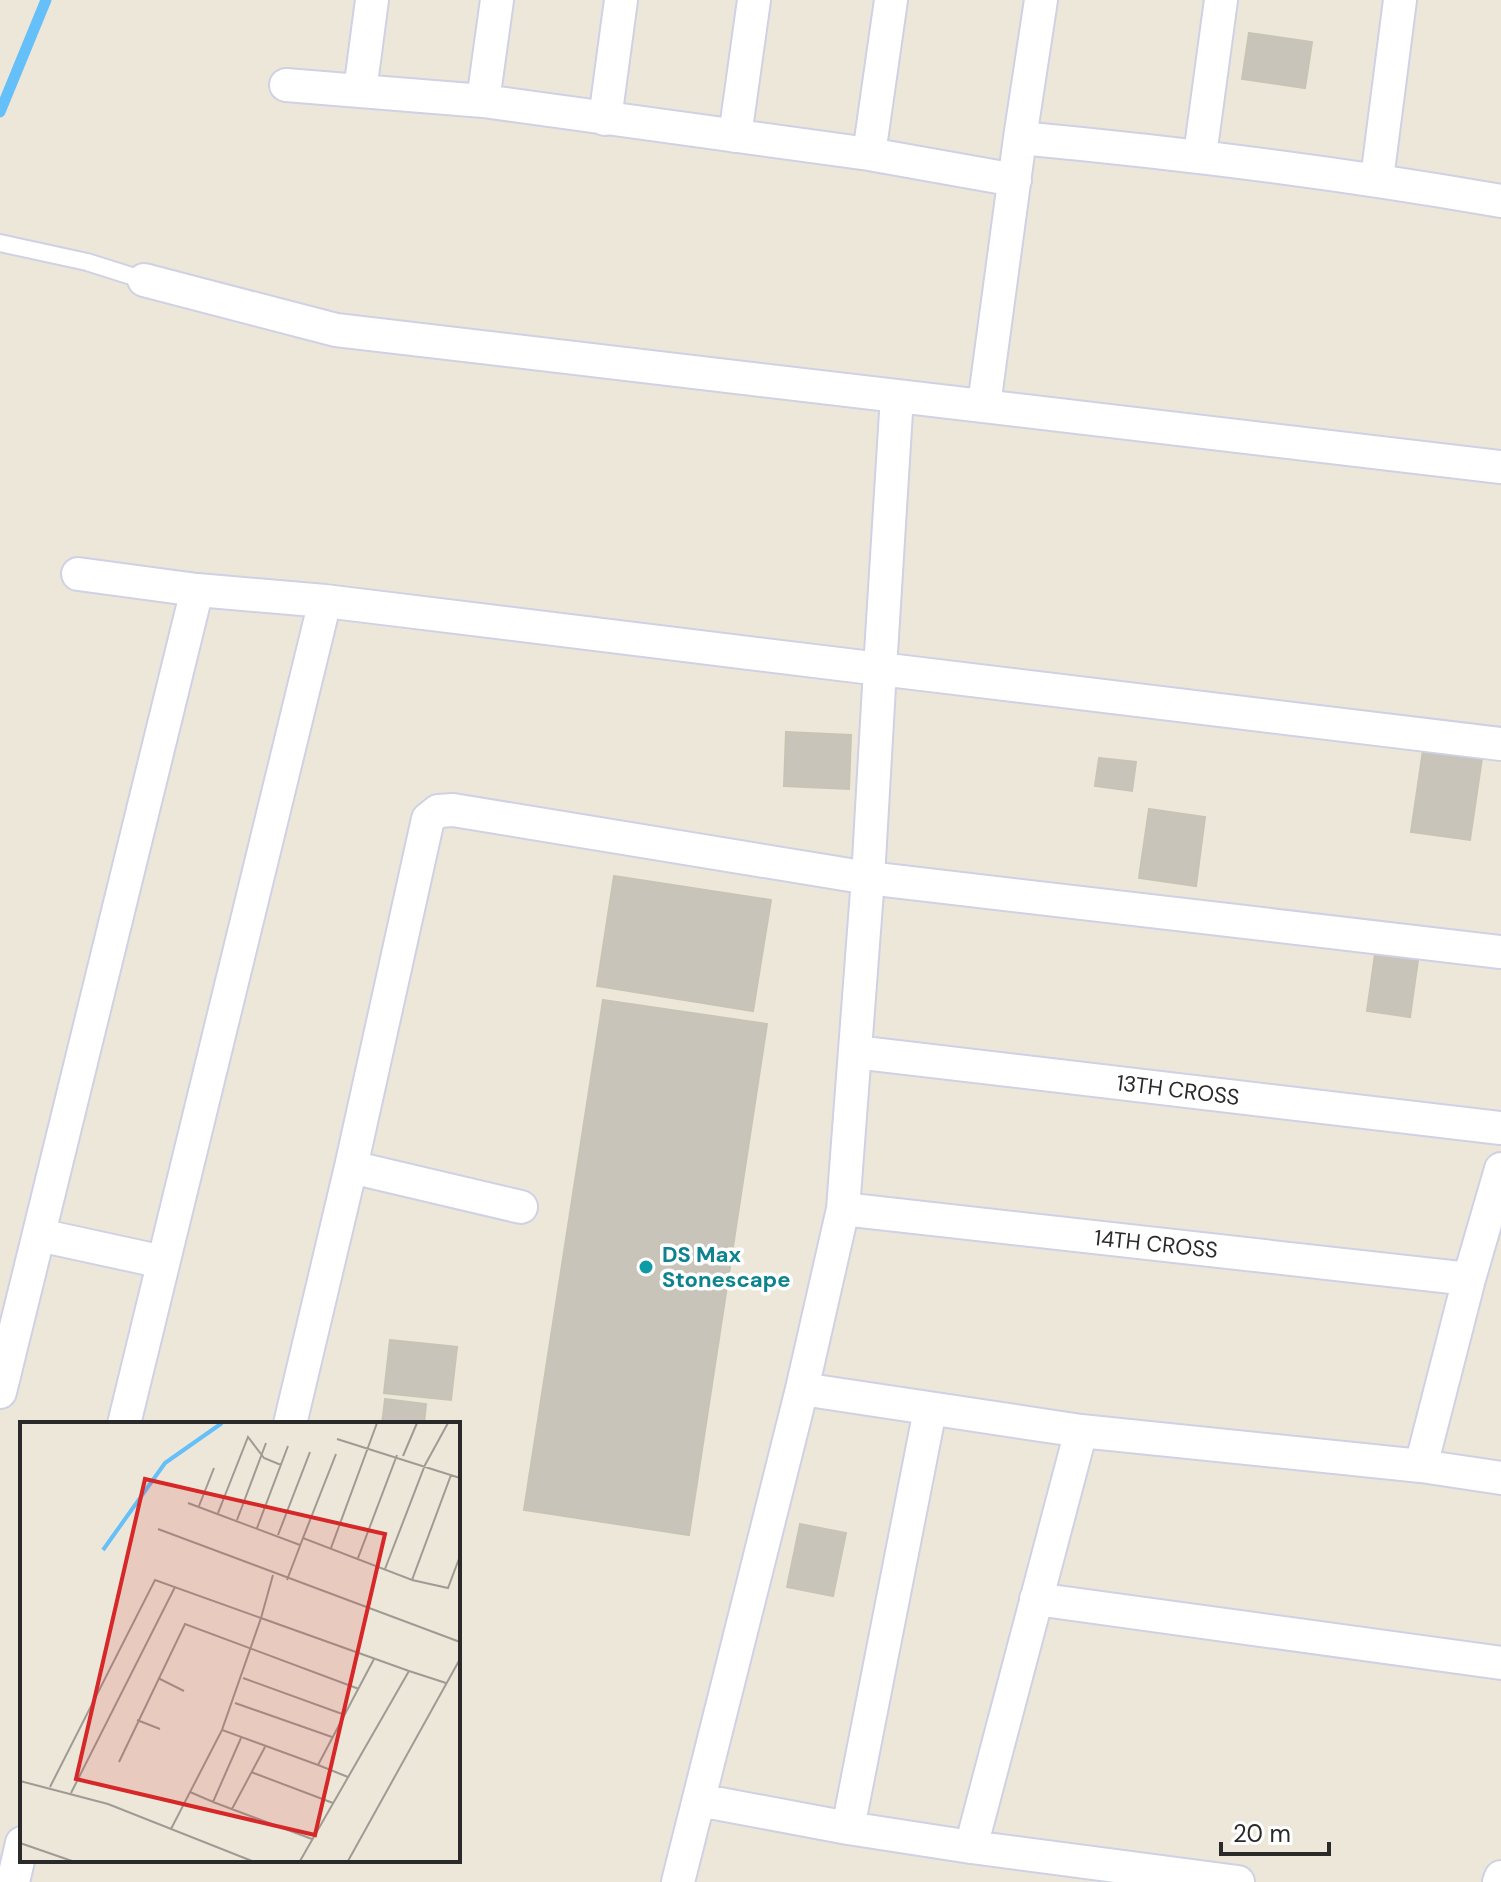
<svg xmlns="http://www.w3.org/2000/svg" width="1501" height="1882" font-family="'DM Sans',sans-serif">
	<rect width="100%" height="100%" fill="#ede7da"/>
	<g fill="none" stroke-linecap="round" stroke-linejoin="round">
		<!-- stream -->
		<path stroke="#65bff8" stroke-width="11" d="M0,112L46,0"/>
	</g>
	<!-- building -->
	<path fill="#c8c4ba" stroke="#c8c4b4" stroke-width="2" d="M1249,33L1312,42L1305,88L1242,79Z
		M786,732L851,735L849,789L784,786Z
		M1423,750L1482,758L1470,840L1411,832Z
		M1099,758L1136,762L1132,791L1095,786Z
		M1149,809L1205,817L1196,886L1139,878Z
		M614,876L771,900L753,1011L597,986Z
		M1376,947L1419,953L1410,1017L1367,1011Z
		M603,1000L767,1024L689,1535L524,1510Z
		M390,1340L457,1347L451,1400L384,1393Z
		M385,1399L426,1404L424,1424H382Z
		M800,1524L846,1533L833,1596L787,1587Z"/>
	<g fill="none" stroke-linecap="round" stroke-linejoin="round">
		<defs>
			<path id="service" d="M0,243L87,262L144,280"/>
			<path id="minor" d="M286,85L483,101L869,154L1015,180
				M360,91L372,0
				M483,101L497,0
				M605,119L621,0
				M735,136L754,0
				M1020,138L1041,0
				M869,154L891,0
				M1200,155L1221,0
				M1377,179L1400,0
				M144,280L336,330L1501,467
				M897,396L880,669L1501,744
				M984,405L1020,138C1181,153 1341,173 1501,201
				M78,574L197,590
				M855,1052L1501,1128
				M351,1167L521,1207
				M1501,1169L1469,1279L1421,1466L1501,1478
				M843,1209L1469,1279
				M39,1235L163,1262
				M0,1392L197,590L325,601L880,669L868,878L843,1209L802,1389L1081,1431L1421,1466
				M124,1424L325,601
				M290,1424L351,1167L428,819L438,811L453,810L868,878L1501,952
				M1036,1599L1501,1663
				M699,1800L848,1828L930,1410
				M848,1828L971,1847L1238,1882
				M971,1847L1081,1431
				M13,1882L22,1843
				M678,1882L802,1389
				M1499,1882L1501,1877"/>
		</defs>
		<!-- service casing -->
		<use href="#service" stroke="#cfd1e4" stroke-width="20"/>
		<!-- minor casing -->
		<use href="#minor" stroke="#cfd1e4" stroke-width="36"/>
		<!-- service -->
		<use href="#service" stroke="#fff" stroke-width="16"/>
		<!-- minor -->
		<use href="#minor" stroke="#fff" stroke-width="32"/>
	</g>
	<!-- markers -->
	<circle fill="#0f9aa8" stroke="#fff" stroke-width="3" cx="646" cy="1267" r="8"/>
	<g text-anchor="middle" dominant-baseline="central" stroke-width="7" stroke-linejoin="round" paint-order="stroke">
		<!-- street labels -->
		<g font-size="22" fill="#2a2a2a" stroke="#fff">
			<text transform="translate(1178 1090) rotate(7)">13TH CROSS</text>
			<text transform="translate(1156 1244) rotate(6)">14TH CROSS</text>
		</g>
		<!-- culture labels -->
		<g font-size="22" font-weight="bold" fill="#0d838f" stroke="#fff" text-anchor="start">
			<text x="662" y="1254">DS Max<tspan x="662" dy="25">Stonescape</tspan></text>
		</g>
	</g>
	<!-- overview -->
	<g transform="translate(20 1422)">
		<rect width="440" height="440" fill="#ede7da"/>
		<path fill="none" stroke="#65bff8" stroke-width="4" d="M83,128L145,41L202,1"/>
		<path fill="none" stroke="#9f9b94" stroke-width="2" d="M317,17L440,56M383,34L397,1M168,81L280,123M179,84L194,46M198,91L228,15L244,36L261,43M217,98L246,21M237,106L268,24M138,107L440,220M258,113L290,30M283,116L316,32M311,126L357,1M338,136L377,33M365,147L405,43L428,1M253,153L241,196L389,249M267,158L283,116L392,158L431,53M392,158L428,166L440,134M138,256L164,269M223,256L325,293M215,281L312,315M117,298L140,307M99,340L165,202L339,267M231,350L313,381M328,355L298,343L354,237M0,359L88,382L232,439M30,365L135,158L241,196L202,308L298,343M170,370L193,380L221,316M51,371L155,165M193,380L292,417M212,387L245,325M151,407L202,308M0,421L52,439M280,439L389,249L426,261M328,439L440,237"/>
		<path fill="#d62828" fill-opacity="0.15" stroke="#d62828" stroke-width="4" d="M125,57L365,112L295,413L56,357Z"/>
		<rect width="440" height="440" fill="none" stroke="#2a2a2a" stroke-width="4"/>
	</g>
	<!-- scale -->
	<path d="M1221 1842v12h108v-12" fill="none" stroke="#2a2a2a" stroke-width="4"/>
	<text x="1233" y="1842" font-size="24" fill="#2a2a2a" stroke="#ffffff" stroke-width="6" paint-order="stroke">20 m</text>
</svg>
